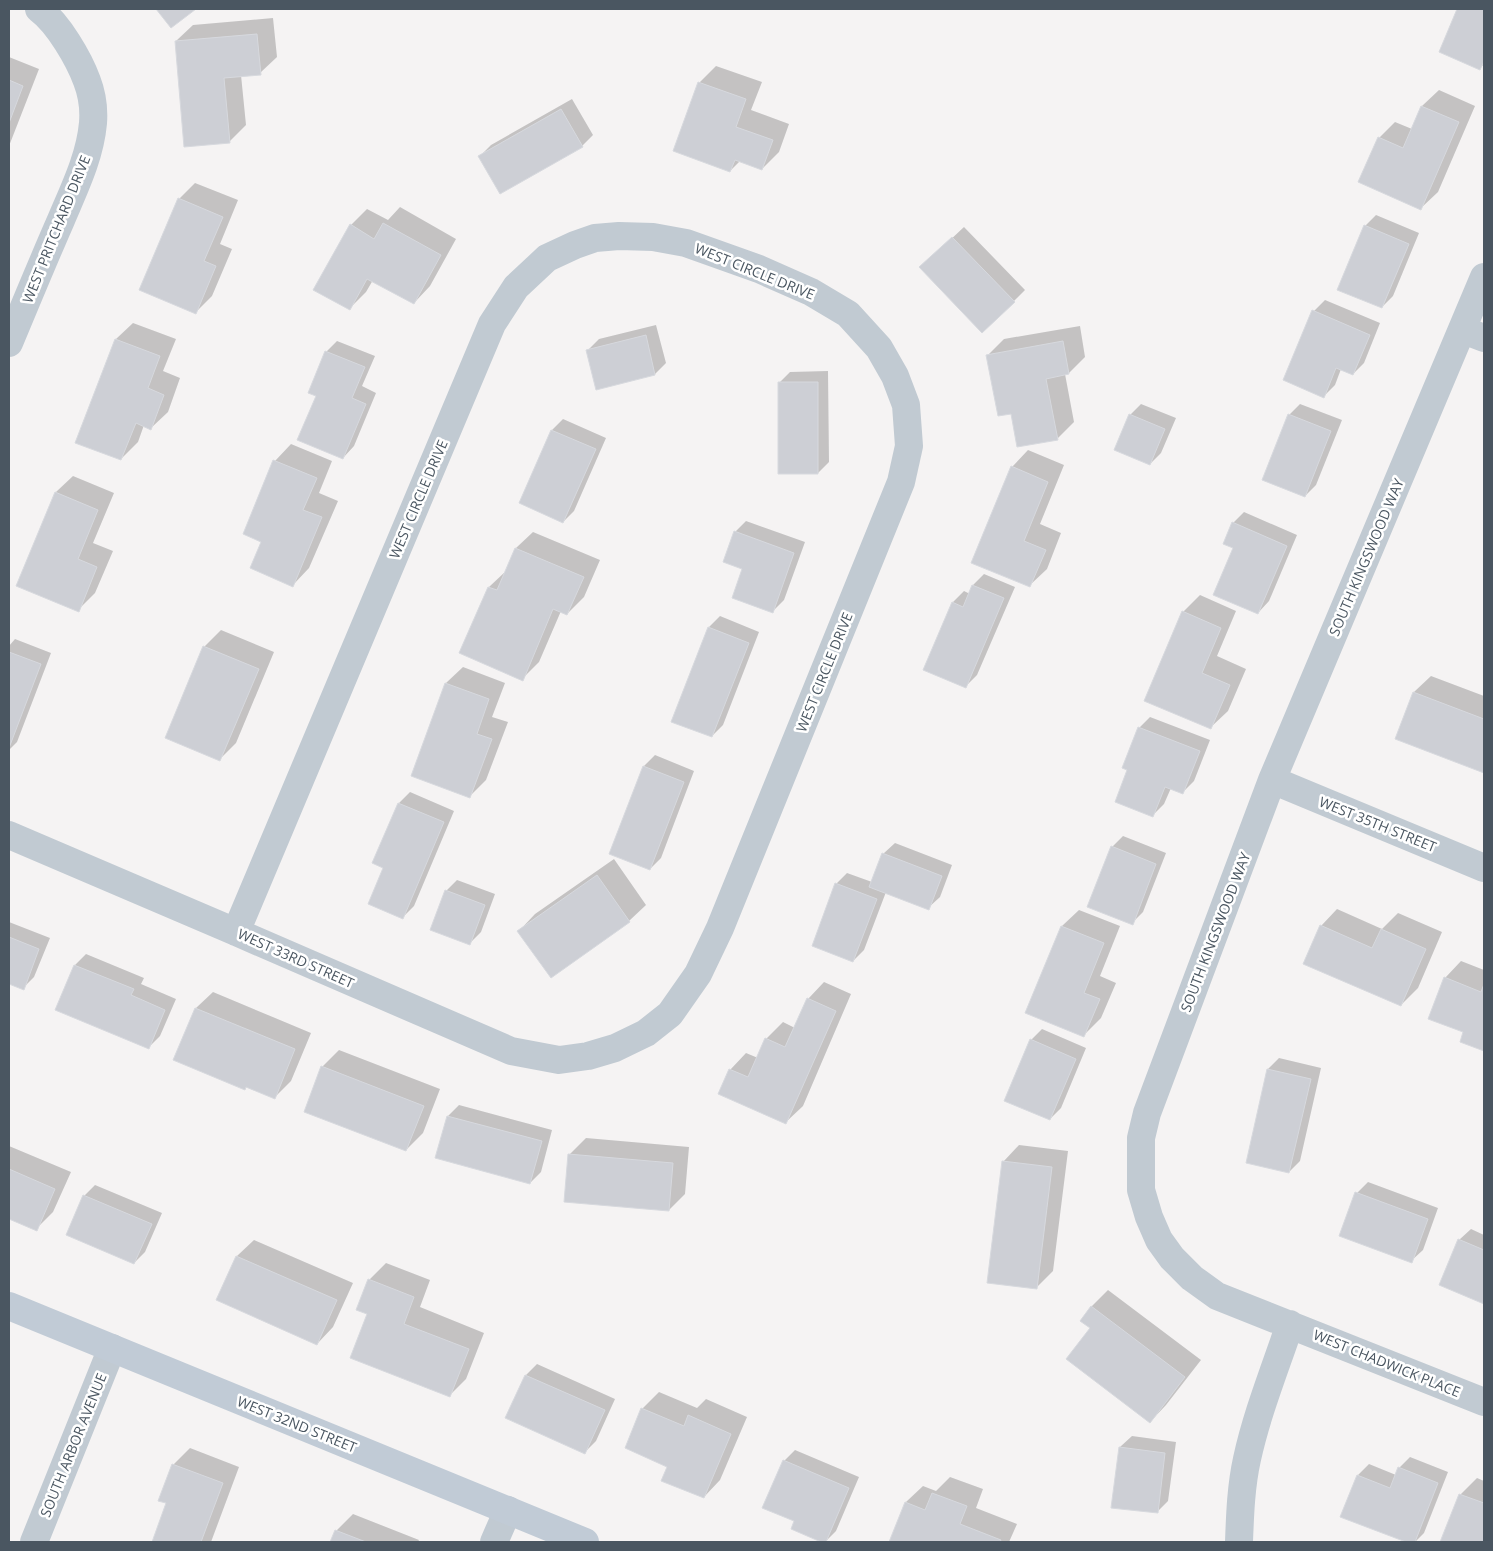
<svg xmlns="http://www.w3.org/2000/svg" width="1493" height="1551" font-family="'Open Sans',sans-serif">
	<rect width="100%" height="100%" fill="#f5f3f3"/>
	<!-- shadow -->
	<path fill="#0003" d="M1458,9H1484V64L1480,68L1440,51Z
		M273,18L277,57L260,73L241,75L246,125L229,142L176,41L193,25Z
		M9,57L39,69L9,146Z
		M716,66L762,82L751,110L789,124L779,152L762,169L740,161L730,171L699,83Z
		M1439,90L1475,106L1438,192L1421,208L1379,138L1395,122L1412,129L1422,106Z
		M572,99L593,135L582,146L501,192L480,156L491,145Z
		M195,183L238,200L220,244L232,249L212,296L196,312L179,199Z
		M400,207L456,239L430,286L414,303L373,280L366,292L350,308L351,225L367,209L388,220Z
		M1376,215L1419,233L1393,296L1382,307L1365,226Z
		M964,227L1025,290L1014,301L932,257Z
		M1325,300L1380,323L1364,363L1353,374L1341,369L1335,385L1324,396L1314,311Z
		M133,323L176,339L163,371L180,378L168,412L151,428L144,425L138,442L121,459L77,442L116,339Z
		M656,325L666,363L655,374L597,388L588,350L599,339Z
		M1080,326L1085,357L1069,373L1065,374L1074,422L1057,439L1012,412L988,355L1004,339Z
		M337,341L375,356L362,386L376,393L354,446L343,458L317,395L310,392L326,352Z
		M828,371L829,462L818,473L779,383L790,372Z
		M1141,404L1176,418L1161,453L1150,464L1130,415Z
		M1300,404L1342,420L1316,485L1305,496L1289,415Z
		M563,419L606,438L574,511L563,522L520,503L552,430Z
		M291,444L332,461L319,493L338,501L309,568L293,585L263,541L275,461Z
		M1028,450L1064,465L1040,524L1061,533L1047,569L1030,585L1012,467Z
		M73,476L114,493L93,543L113,551L95,593L78,610L18,585L56,492Z
		M1244,512L1297,535L1269,601L1258,613L1233,523Z
		M746,521L805,542L784,600L773,611L744,568L735,532Z
		M533,532L600,560L584,597L567,614L561,611L539,662L522,679L489,587L506,571L516,548Z
		M984,574L1015,587L977,675L966,686L925,669L953,602L964,591L970,594L973,585Z
		M1200,595L1236,611L1217,656L1246,669L1228,711L1211,727L1183,612Z
		M720,616L759,632L723,725L712,736L709,627Z
		M221,630L274,652L236,743L220,759L204,647Z
		M15,639L51,653L17,742L9,750V646Z
		M463,667L505,683L492,717L508,722L486,780L470,796L413,776L446,683Z
		M1431,676L1484,696V772L1397,738L1414,692Z
		M1150,717L1210,740L1194,781L1183,792L1171,788L1164,804L1153,815L1129,769L1139,728Z
		M655,755L694,771L661,858L650,869L610,853L644,766Z
		M410,792L454,811L414,906L403,917L385,867L399,803Z
		M1123,836L1166,853L1143,912L1132,923L1112,847Z
		M895,843L952,865L940,897L928,908L886,892L864,950L853,961L836,884L847,873L872,882L883,854Z
		M614,859L646,905L629,921L519,931L535,914Z
		M457,880L495,894L481,932L470,943L446,891Z
		M1337,909L1382,929L1398,913L1442,932L1418,988L1401,1005L1321,926Z
		M1079,910L1120,926L1100,976L1116,983L1101,1018L1084,1035L1027,1012L1062,926Z
		M9,922L50,938L34,977L23,988L9,982Z
		M86,954L144,978L141,984L176,999L160,1036L149,1047L57,1009L75,965Z
		M1461,961L1484,970V1050L1461,1041L1465,1032L1445,978Z
		M824,982L851,994L803,1106L786,1122L730,1070L746,1053L758,1058L766,1039L783,1022L795,1028L808,999Z
		M213,992L311,1033L291,1081L274,1098L175,1059L196,1008Z
		M1042,1029L1086,1048L1061,1108L1050,1119L1031,1040Z
		M339,1050L440,1089L423,1133L406,1150L322,1067Z
		M1279,1058L1321,1068L1300,1161L1289,1172L1268,1069Z
		M459,1105L552,1130L541,1172L530,1183L448,1116Z
		M586,1138L689,1147L685,1194L669,1210L569,1155Z
		M1019,1145L1068,1151L1053,1271L1037,1287L1003,1162Z
		M9,1146L71,1172L53,1212L36,1229L9,1217Z
		M1368,1182L1438,1208L1423,1250L1411,1261L1357,1193Z
		M95,1185L162,1213L145,1252L134,1263L84,1196Z
		M1471,1229L1484,1235V1303L1440,1284L1459,1240Z
		M254,1240L353,1283L333,1327L317,1344L218,1300L237,1256Z
		M386,1263L430,1280L420,1307L484,1333L466,1379L449,1396L369,1314V1280Z
		M1108,1290L1201,1360L1166,1405L1150,1422L1091,1328L1081,1320L1092,1306Z
		M537,1364L615,1399L596,1441L585,1452L507,1417L526,1375Z
		M659,1392L697,1408L706,1399L747,1417L720,1480L704,1497L669,1466L642,1409Z
		M1132,1436L1176,1442L1168,1501L1157,1512L1120,1447Z
		M190,1448L239,1467L211,1542H153L167,1503L173,1465Z
		M795,1450L859,1477L836,1531L825,1542L792,1529L796,1521L784,1461Z
		M1410,1457L1448,1472L1424,1533L1415,1542H1409L1342,1516L1358,1475L1369,1464L1396,1475L1399,1468Z
		M950,1477L983,1489L976,1508L1017,1524L1009,1542H890L906,1502L923,1486L936,1491Z
		M1477,1478L1484,1481V1542H1442L1460,1495Z
		M353,1514L419,1540L418,1542H332L336,1531Z"/>
	<!-- building -->
	<path fill="#cdcfd5" stroke="#d7d9de" d="M156,9H196L171,28Z
		M1457,9H1484V61L1480,70L1439,52Z
		M257,34L261,75L224,78L230,143L184,147L175,41Z
		M9,80L23,86L9,123Z
		M698,82L746,99L736,127L773,140L762,170L735,160L730,172L673,151Z
		M1421,106L1459,122L1421,210L1358,182L1378,137L1403,148Z
		M561,109L583,147L500,194L478,156Z
		M178,198L223,217L204,261L216,266L196,314L139,290Z
		M383,223L441,255L414,304L367,279L350,310L313,290L350,224L374,239Z
		M1364,225L1409,244L1382,308L1337,290Z
		M952,237L1015,302L982,333L919,267Z
		M1312,310L1370,335L1353,375L1336,368L1324,398L1283,380Z
		M646,335L655,375L596,390L586,350Z
		M115,339L160,356L148,388L164,395L151,430L136,423L121,460L75,443Z
		M1063,341L1069,374L1046,379L1058,440L1017,447L1011,414L998,416L986,355Z
		M325,351L365,367L352,398L366,404L343,459L297,440L316,396L308,393Z
		M778,382H818V474H778Z
		M1129,414L1165,429L1150,465L1114,450Z
		M1288,414L1331,431L1305,497L1262,480Z
		M551,430L596,449L563,523L519,503Z
		M273,460L317,478L303,510L322,517L293,587L250,568L261,542L243,534Z
		M1011,466L1048,482L1024,541L1046,550L1030,587L971,563Z
		M55,492L98,510L78,559L97,567L79,612L16,586Z
		M1232,522L1287,546L1258,614L1213,595L1233,548L1223,544Z
		M734,531L794,553L773,613L732,598L742,569L723,562Z
		M515,548L584,577L567,615L553,609L523,681L459,653L488,587L497,590Z
		M972,585L1004,598L966,688L923,670L952,602L963,607Z
		M1182,611L1221,628L1202,673L1230,685L1211,729L1144,701Z
		M708,627L749,643L712,737L671,722Z
		M203,646L259,669L220,761L165,738Z
		M9,652L41,664L9,748Z
		M445,683L489,699L477,734L492,739L470,798L411,776Z
		M1413,692L1484,719V773L1395,739Z
		M1138,727L1200,751L1183,794L1165,787L1153,817L1115,802L1127,770L1122,768Z
		M643,766L684,782L650,870L609,854Z
		M398,803L444,822L403,919L368,904L383,868L372,863Z
		M1111,846L1156,864L1133,925L1087,907Z
		M882,853L942,876L929,910L869,887Z
		M597,875L630,922L551,978L517,931Z
		M835,883L877,899L853,962L812,946Z
		M445,890L485,905L470,945L430,930Z
		M1320,925L1372,948L1381,929L1426,949L1401,1006L1303,964Z
		M1061,926L1104,943L1084,993L1100,999L1084,1037L1025,1013Z
		M9,937L39,949L24,990L9,984Z
		M74,965L134,989L131,995L165,1010L149,1049L55,1010Z
		M1444,977L1481,992L1484,984V1051L1460,1042L1463,1032L1428,1019Z
		M807,998L836,1011L786,1124L718,1094L729,1069L748,1077L765,1038L785,1047Z
		M195,1008L295,1049L275,1099L246,1087L245,1090L173,1060Z
		M1030,1039L1076,1059L1050,1120L1004,1101Z
		M321,1066L424,1106L406,1151L304,1112Z
		M1267,1069L1311,1079L1289,1173L1246,1163Z
		M447,1116L542,1141L530,1184L435,1158Z
		M568,1154L673,1163L669,1211L564,1202Z
		M1002,1161L1052,1167L1037,1289L987,1283Z
		M9,1169L55,1189L37,1231L9,1219Z
		M1355,1192L1428,1219L1412,1263L1339,1236Z
		M83,1195L152,1224L134,1264L66,1235Z
		M1458,1239L1484,1250V1304L1439,1285Z
		M236,1256L337,1300L317,1345L216,1300Z
		M368,1279L414,1297L404,1324L469,1349L450,1397L350,1358L367,1314L356,1310Z
		M1091,1306L1185,1377L1150,1423L1066,1359L1090,1328L1080,1321Z
		M525,1375L605,1410L585,1454L505,1418Z
		M641,1408L684,1426L688,1415L731,1434L704,1498L661,1481L667,1467L625,1448Z
		M1119,1447L1165,1453L1158,1513L1111,1508Z
		M783,1460L849,1488L826,1542H821L791,1529L794,1521L762,1508Z
		M172,1464L223,1483L201,1542H152L166,1503L158,1501Z
		M1398,1467L1438,1483L1415,1542H1406L1340,1517L1357,1475L1390,1488Z
		M932,1493L967,1506L960,1524L1001,1540L1000,1542H889L905,1502L925,1510Z
		M1459,1494L1484,1503V1542H1440Z
		M335,1530L366,1542H330Z"/>
	<g fill="none" stroke-linecap="round" stroke-linejoin="round">
		<!-- street -->
		<path stroke="#c1cad2" stroke-width="28" d="M1484,277L1272,780L1147,1113L1141,1138V1190L1149,1217L1159,1240L1172,1258L1192,1278L1217,1296L1484,1402
			M1463,330L1484,338
			M9,343C26,302 43,261 61,220C74,189 90,157 93,123C94,110 92,94 87,81C79,59 58,23 39,9
			M1272,780L1484,868
			M9,835L236,932L511,1051L559,1060L588,1056L615,1048L646,1033L670,1014L698,974L720,928L901,482L909,446L906,405L895,376L879,348L848,314L811,292L759,269L686,243L653,237L619,236L595,238L575,245L547,258L516,287L492,324L236,932
			M34,1542L112,1348
			M494,1542L508,1510
			M1239,1542C1240,1514 1241,1486 1247,1459C1257,1413 1275,1369 1290,1324"/>
		<!-- secondary -->
		<path stroke="#c1cbd6" stroke-width="28" d="M9,1306L585,1542"/>
	</g>
	<g text-anchor="middle" dominant-baseline="central" stroke-width="5" stroke-linejoin="round" paint-order="stroke">
		<!-- street labels -->
		<g font-size="14" fill="#4a5661" stroke="#fff">
			<text transform="translate(56 229) rotate(-68)">WEST PRITCHARD DRIVE</text>
			<text transform="translate(755 271) rotate(22)">WEST CIRCLE DRIVE</text>
			<text transform="translate(418 499) rotate(-67)">WEST CIRCLE DRIVE</text>
			<text transform="translate(1366 557) rotate(-67)">SOUTH KINGSWOOD WAY</text>
			<text transform="translate(824 672) rotate(-68)">WEST CIRCLE DRIVE</text>
			<text transform="translate(1378 824) rotate(22)">WEST 35TH STREET</text>
			<text transform="translate(1215 932) rotate(-69)">SOUTH KINGSWOOD WAY</text>
			<text transform="translate(296 958) rotate(24)">WEST 33RD STREET</text>
			<text transform="translate(1387 1363) rotate(22)">WEST CHADWICK PLACE</text>
			<text transform="translate(297 1424) rotate(22)">WEST 32ND STREET</text>
			<text transform="translate(73 1445) rotate(-68)">SOUTH ARBOR AVENUE</text>
		</g>
	</g>
	<!-- border -->
	<rect width="1493" height="1551" fill="none" stroke="#4a5661" stroke-width="20"/>
</svg>
